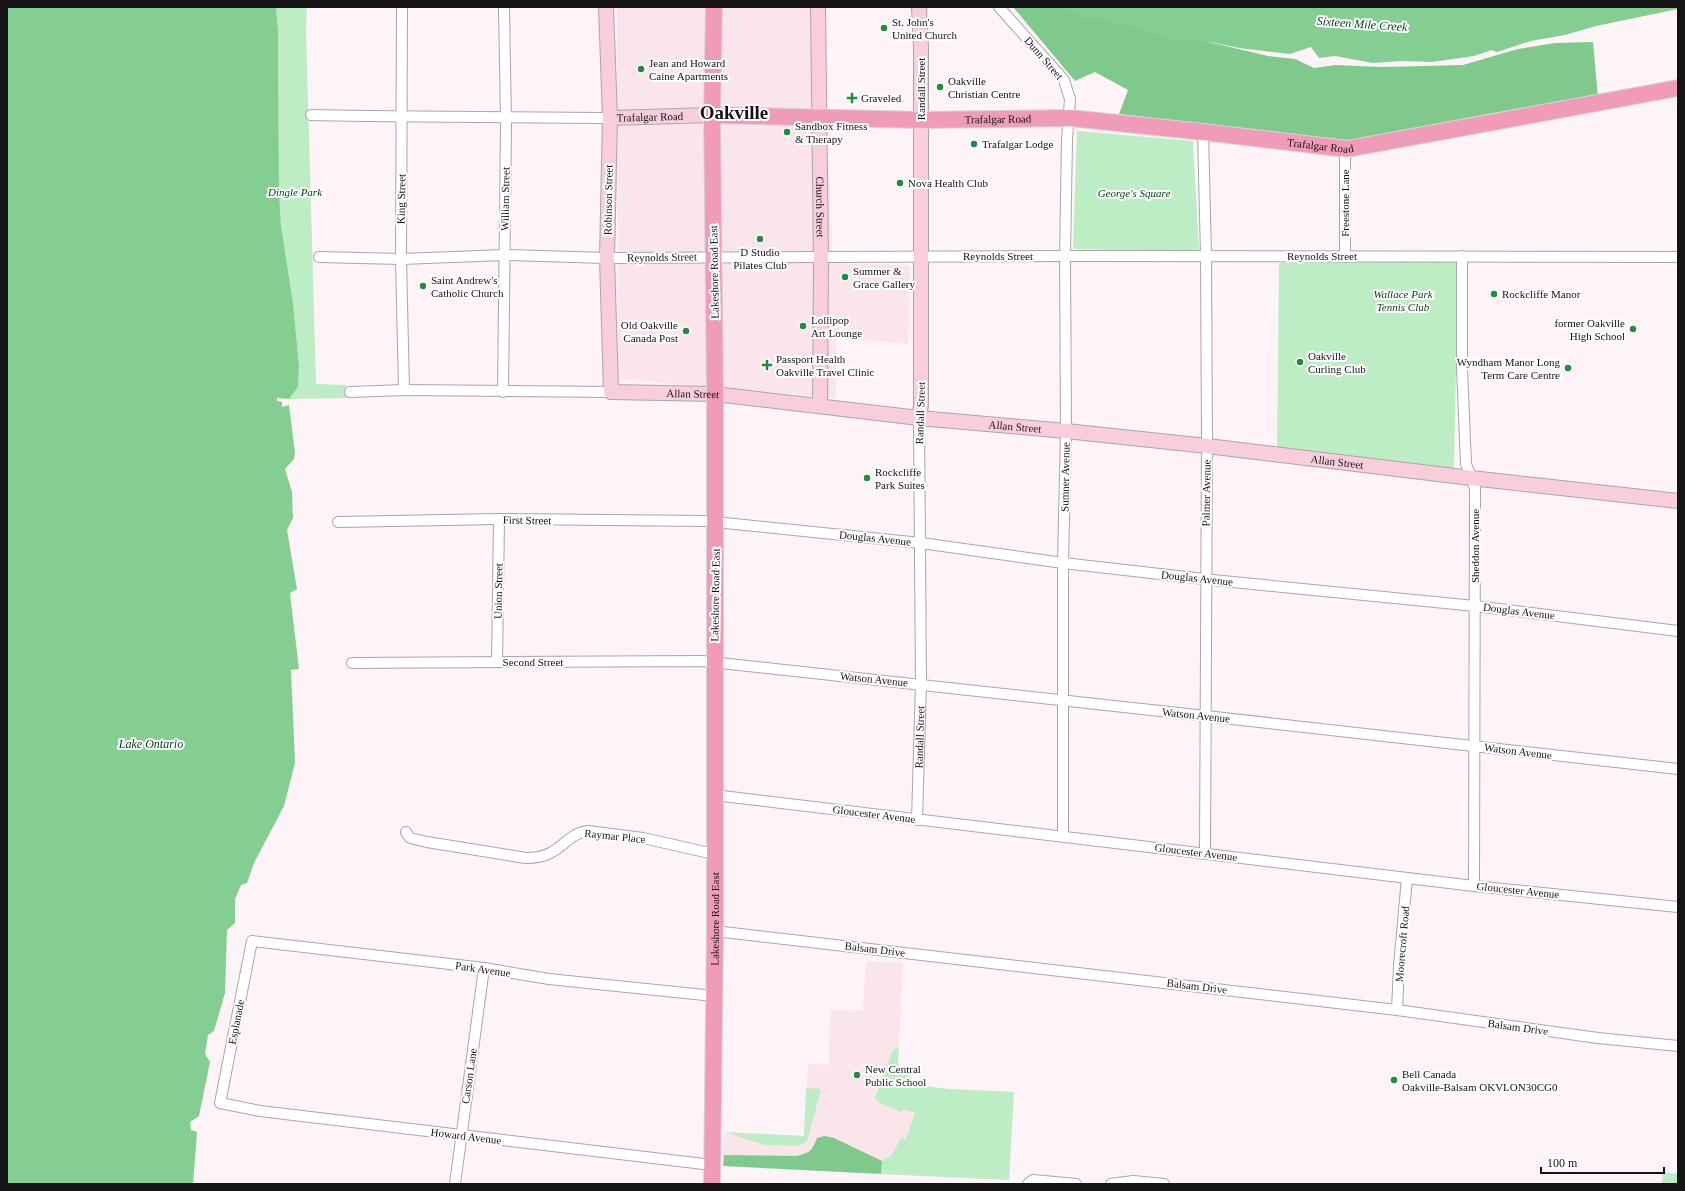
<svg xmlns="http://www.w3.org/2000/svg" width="1685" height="1191" font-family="'Times New Roman',serif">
	<rect width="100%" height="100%" fill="#fef3f6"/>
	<!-- built -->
	<path fill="#f9e5ea" d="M617,7H821L833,263L910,266L908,344L836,338V398L618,379Z
		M866,961L903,963L898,1065L918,1085L948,1089L1014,1092L1009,1180L723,1166L725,1132L804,1136L808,1064L828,1065L831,1010L863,1011Z"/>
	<!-- green -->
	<path fill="#bdedc4" d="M276,7H307L306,30L316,384L346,385V398L289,399L298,387L299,366L293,303L281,226L279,190L278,30Z
		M1077,131L1193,141L1199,252L1073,249Z
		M1458,260L1454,468L1277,452L1279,263Z
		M899,1047L898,1065L918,1085L948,1089L1014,1092L1009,1180L881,1174L882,1161L892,1155L901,1138L906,1139L915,1113L904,1109L902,1112L880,1103L875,1098L893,1050Z
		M806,1088L821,1089L807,1141L799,1146L765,1145L725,1132L804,1136Z
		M1663,1172L1678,1174V1184H1662Z"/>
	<!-- forest -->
	<path fill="#7fc98d" d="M1013,7H1086L1179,35L1268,56L1295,59L1314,68L1335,65L1382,67L1463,65L1518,49L1555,43L1593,42L1598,98L1362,142L1119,114L1128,90L1095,72L1075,81Z
		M825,1136L834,1138L882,1161L881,1174L723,1166L724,1155L796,1156C810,1153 812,1151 817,1138Z"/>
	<!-- water -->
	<path fill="#84ce92" d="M7,7H276L278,30L279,190L281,226L293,303L299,366L298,387L289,399L277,398V401L282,402V407L289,405L295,453L294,459L285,469L292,492L293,518L287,530L297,589L290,593L299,669L291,670L295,763L284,806L254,863L247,883L241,885L235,899V923L227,930L225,993L214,1031L208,1035L205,1054L210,1062L199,1116L190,1122L191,1130L197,1132L193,1184H7Z
		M1061,7H1678V9L1596,26L1565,35L1531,41L1497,52L1492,50L1474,56L1432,62L1402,61L1373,63L1335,56L1319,58L1311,47L1290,54L1239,48L1210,42L1175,39L1171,41L1169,38L1161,35L1103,20L1081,17Z"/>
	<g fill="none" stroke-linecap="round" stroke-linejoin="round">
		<defs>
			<g id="street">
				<path d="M402,7L401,259L404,390"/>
				<path d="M999,7L1064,80L1070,99L1067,140L1065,256L1066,431L1063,563V836"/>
				<path d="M311,115C411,117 510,117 610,118"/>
				<path d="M1203,132L1206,256L1207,441L1205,854"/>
				<path d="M1462,256V369L1466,464L1475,488L1474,886"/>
				<path d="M319,257L401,259L505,255L607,258L1071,256L1678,257"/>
				<path d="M1345,257V159L1347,149"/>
				<path d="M350,392L404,390L611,392"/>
				<path d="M503,392L506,124L504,7"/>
				<path d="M338,522L499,519L705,521L921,543L1063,563L1213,580L1475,606L1678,631"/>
				<path d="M497,662L499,519"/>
				<path d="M352,663L702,661L1206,716L1678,769"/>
				<path d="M714,795L1474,886L1678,907"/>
				<path id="s1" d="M917,820L921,684L919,418"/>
				<path d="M406,832L410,838L427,842L526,858C534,858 543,857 550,853C565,846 570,833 588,831L643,838L714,854"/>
				<path d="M715,931L1397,1010L1598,1038L1678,1046"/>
				<path d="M1397,1010L1399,966L1407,878"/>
				<path d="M712,1165L260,1111L220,1103L252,941L484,968L549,979L714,996"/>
				<path d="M455,1184L484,968"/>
				<path d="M1028,1184L1033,1180L1076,1184"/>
				<path d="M1111,1184L1133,1181L1164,1184"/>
			</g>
			<g id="secondary">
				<path id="s2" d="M606,7L610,118L607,258L611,392L715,394L919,418L1066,431L1207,446L1471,478L1678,501"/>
				<path id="s3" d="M818,7L821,263L820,406"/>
				<path d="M919,7L921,47V405L919,418"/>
				<path id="s4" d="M610,118L712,115"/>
			</g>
			<g id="primary">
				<path id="s5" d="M712,115L921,120L1070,118L1203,132L1347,149L1678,88"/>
				<path id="s6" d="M712,1184L715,931V394L712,115L714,7"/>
			</g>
		</defs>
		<!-- street casing -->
		<use href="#street" stroke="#aea4a7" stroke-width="12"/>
		<!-- secondary casing -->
		<use href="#secondary" stroke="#aea4a7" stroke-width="16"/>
		<!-- primary casing -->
		<use href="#primary" stroke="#d5d5d5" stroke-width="18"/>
		<!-- street -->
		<use href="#street" stroke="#fff" stroke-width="10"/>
		<!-- secondary -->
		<use href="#secondary" stroke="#f8cedc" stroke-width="14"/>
		<!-- primary -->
		<use href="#primary" stroke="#f09cb9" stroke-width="16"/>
	</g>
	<!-- markers -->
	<g fill="#208b43" stroke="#fff" stroke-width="1.5">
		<circle cx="884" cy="28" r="4"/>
		<circle cx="641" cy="69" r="4"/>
		<circle cx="940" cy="87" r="4"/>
		<path d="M850 92h4v4h4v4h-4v4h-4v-4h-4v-4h4z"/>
		<circle cx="787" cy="132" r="4"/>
		<circle cx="974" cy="144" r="4"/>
		<circle cx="900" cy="183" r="4"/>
		<circle cx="760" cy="239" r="4"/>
		<circle cx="845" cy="277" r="4"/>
		<circle cx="423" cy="286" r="4"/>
		<circle cx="1494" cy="294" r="4"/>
		<circle cx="803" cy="326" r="4"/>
		<circle cx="1633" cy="329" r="4"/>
		<circle cx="686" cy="331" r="4"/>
		<circle cx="1300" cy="362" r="4"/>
		<path d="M765 359h4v4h4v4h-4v4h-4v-4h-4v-4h4z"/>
		<circle cx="1568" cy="368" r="4"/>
		<circle cx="867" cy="478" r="4"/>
		<circle cx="857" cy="1075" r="4"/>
		<circle cx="1394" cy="1080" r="4"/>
	</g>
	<g text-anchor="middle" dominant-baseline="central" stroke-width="4" stroke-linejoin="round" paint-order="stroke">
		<!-- poi labels -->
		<g font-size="11" fill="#161314" stroke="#fff" text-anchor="start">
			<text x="892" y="22">St. John's<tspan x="892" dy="13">United Church</tspan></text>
			<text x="649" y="63">Jean and Howard<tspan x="649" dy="13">Caine Apartments</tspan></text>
			<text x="948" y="81">Oakville<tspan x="948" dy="13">Christian Centre</tspan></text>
			<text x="861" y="98">Graveled</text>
			<text x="795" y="126">Sandbox Fitness<tspan x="795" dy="13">&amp; Therapy</tspan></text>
			<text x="982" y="144">Trafalgar Lodge</text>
			<text x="908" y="183">Nova Health Club</text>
			<text x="760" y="252" text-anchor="middle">D Studio<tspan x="760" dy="13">Pilates Club</tspan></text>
			<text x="853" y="271">Summer &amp;<tspan x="853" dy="13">Grace Gallery</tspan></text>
			<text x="431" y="280">Saint Andrew's<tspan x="431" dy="13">Catholic Church</tspan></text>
			<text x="1502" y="294">Rockcliffe Manor</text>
			<text x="811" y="320">Lollipop<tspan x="811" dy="13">Art Lounge</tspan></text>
			<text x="1625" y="323" text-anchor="end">former Oakville<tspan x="1625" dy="13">High School</tspan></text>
			<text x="678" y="325" text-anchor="end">Old Oakville<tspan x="678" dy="13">Canada Post</tspan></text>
			<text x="1308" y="356">Oakville<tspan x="1308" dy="13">Curling Club</tspan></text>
			<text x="776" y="359">Passport Health<tspan x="776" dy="13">Oakville Travel Clinic</tspan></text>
			<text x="1560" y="362" text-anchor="end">Wyndham Manor Long<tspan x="1560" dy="13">Term Care Centre</tspan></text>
			<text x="875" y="472">Rockcliffe<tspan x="875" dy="13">Park Suites</tspan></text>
			<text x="865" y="1069">New Central<tspan x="865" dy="13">Public School</tspan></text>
			<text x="1402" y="1074">Bell Canada<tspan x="1402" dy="13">Oakville-Balsam OKVLON30CG0</tspan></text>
		</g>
		<!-- street labels -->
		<g font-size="11" fill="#161314" stroke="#fff">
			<text transform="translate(1044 58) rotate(49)">Dunn Street</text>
			<text transform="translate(921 89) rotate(-90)">Randall Street</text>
			<text stroke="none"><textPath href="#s4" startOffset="40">Trafalgar Road</textPath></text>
			<text stroke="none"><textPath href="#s5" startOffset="286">Trafalgar Road</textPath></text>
			<text stroke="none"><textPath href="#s5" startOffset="610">Trafalgar Road</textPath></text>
			<text transform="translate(401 199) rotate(-89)">King Street</text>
			<text transform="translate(505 199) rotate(-89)">William Street</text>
			<text transform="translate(608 200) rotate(-89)">Robinson Street</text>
			<text transform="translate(1345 203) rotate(-90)">Freestone Lane</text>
			<text stroke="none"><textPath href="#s3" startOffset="200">Church Street</textPath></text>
			<text x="998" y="256">Reynolds Street</text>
			<text x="1322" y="256">Reynolds Street</text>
			<text transform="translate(662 257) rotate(-1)">Reynolds Street</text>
			<text transform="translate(714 272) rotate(-91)">Lakeshore Road East</text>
			<text stroke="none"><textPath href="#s2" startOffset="467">Allan Street</textPath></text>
			<text transform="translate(920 413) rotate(-88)">Randall Street</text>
			<text stroke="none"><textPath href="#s2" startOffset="791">Allan Street</textPath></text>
			<text stroke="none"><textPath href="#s2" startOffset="1115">Allan Street</textPath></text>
			<text transform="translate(1065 477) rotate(-89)">Sumner Avenue</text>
			<text transform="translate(1206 493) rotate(-89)">Palmer Avenue</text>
			<text transform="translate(527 520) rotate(1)">First Street</text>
			<text transform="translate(875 538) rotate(6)">Douglas Avenue</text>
			<text transform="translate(1475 546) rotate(-90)">Sheddon Avenue</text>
			<text transform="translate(1197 578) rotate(6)">Douglas Avenue</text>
			<text transform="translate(498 591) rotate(-89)">Union Street</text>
			<text transform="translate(715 595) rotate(-89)">Lakeshore Road East</text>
			<text transform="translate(1519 611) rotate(7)">Douglas Avenue</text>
			<text x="533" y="662">Second Street</text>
			<text transform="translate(874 679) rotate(6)">Watson Avenue</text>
			<text transform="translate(1196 715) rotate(6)">Watson Avenue</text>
			<text stroke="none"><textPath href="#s1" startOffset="83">Randall Street</textPath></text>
			<text transform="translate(1518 751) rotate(7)">Watson Avenue</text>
			<text transform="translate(874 814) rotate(7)">Gloucester Avenue</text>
			<text transform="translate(615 836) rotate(6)">Raymar Place</text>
			<text transform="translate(1196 852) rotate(7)">Gloucester Avenue</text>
			<text transform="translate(1518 890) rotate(6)">Gloucester Avenue</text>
			<text stroke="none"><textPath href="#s6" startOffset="265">Lakeshore Road East</textPath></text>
			<text transform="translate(1402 944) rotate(-85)">Moorecroft Road</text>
			<text transform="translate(875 949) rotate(7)">Balsam Drive</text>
			<text transform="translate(483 969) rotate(8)">Park Avenue</text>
			<text transform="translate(1197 986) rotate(7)">Balsam Drive</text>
			<text transform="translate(236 1022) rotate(-79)">Esplanade</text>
			<text transform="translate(1518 1027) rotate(8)">Balsam Drive</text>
			<text transform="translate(469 1076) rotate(-82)">Carson Lane</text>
			<text transform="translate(466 1136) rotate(7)">Howard Avenue</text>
		</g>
		<!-- park labels -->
		<g font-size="11" font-style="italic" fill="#07401a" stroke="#fff">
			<text x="295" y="192">Dingle Park</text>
			<text x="1134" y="193">George's Square</text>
			<text x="1403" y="294">Wallace Park<tspan x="1403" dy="13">Tennis Club</tspan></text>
		</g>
		<!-- water labels -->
		<g font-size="12" font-style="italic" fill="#06401a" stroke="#fff">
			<text transform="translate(1362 24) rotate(4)">Sixteen Mile Creek</text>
			<text x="151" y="744">Lake Ontario</text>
		</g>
		<!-- town labels -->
		<g font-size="19" font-weight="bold" fill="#161314" stroke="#fff">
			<text x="734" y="112">Oakville</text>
		</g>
	</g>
	<!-- border -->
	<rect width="1685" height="1191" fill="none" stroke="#161314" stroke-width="16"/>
	<!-- scale -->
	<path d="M1541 1167v6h123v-6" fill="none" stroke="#161314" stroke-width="2"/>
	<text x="1547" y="1167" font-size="12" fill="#161314" stroke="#ffffff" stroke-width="3" paint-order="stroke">100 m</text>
</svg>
